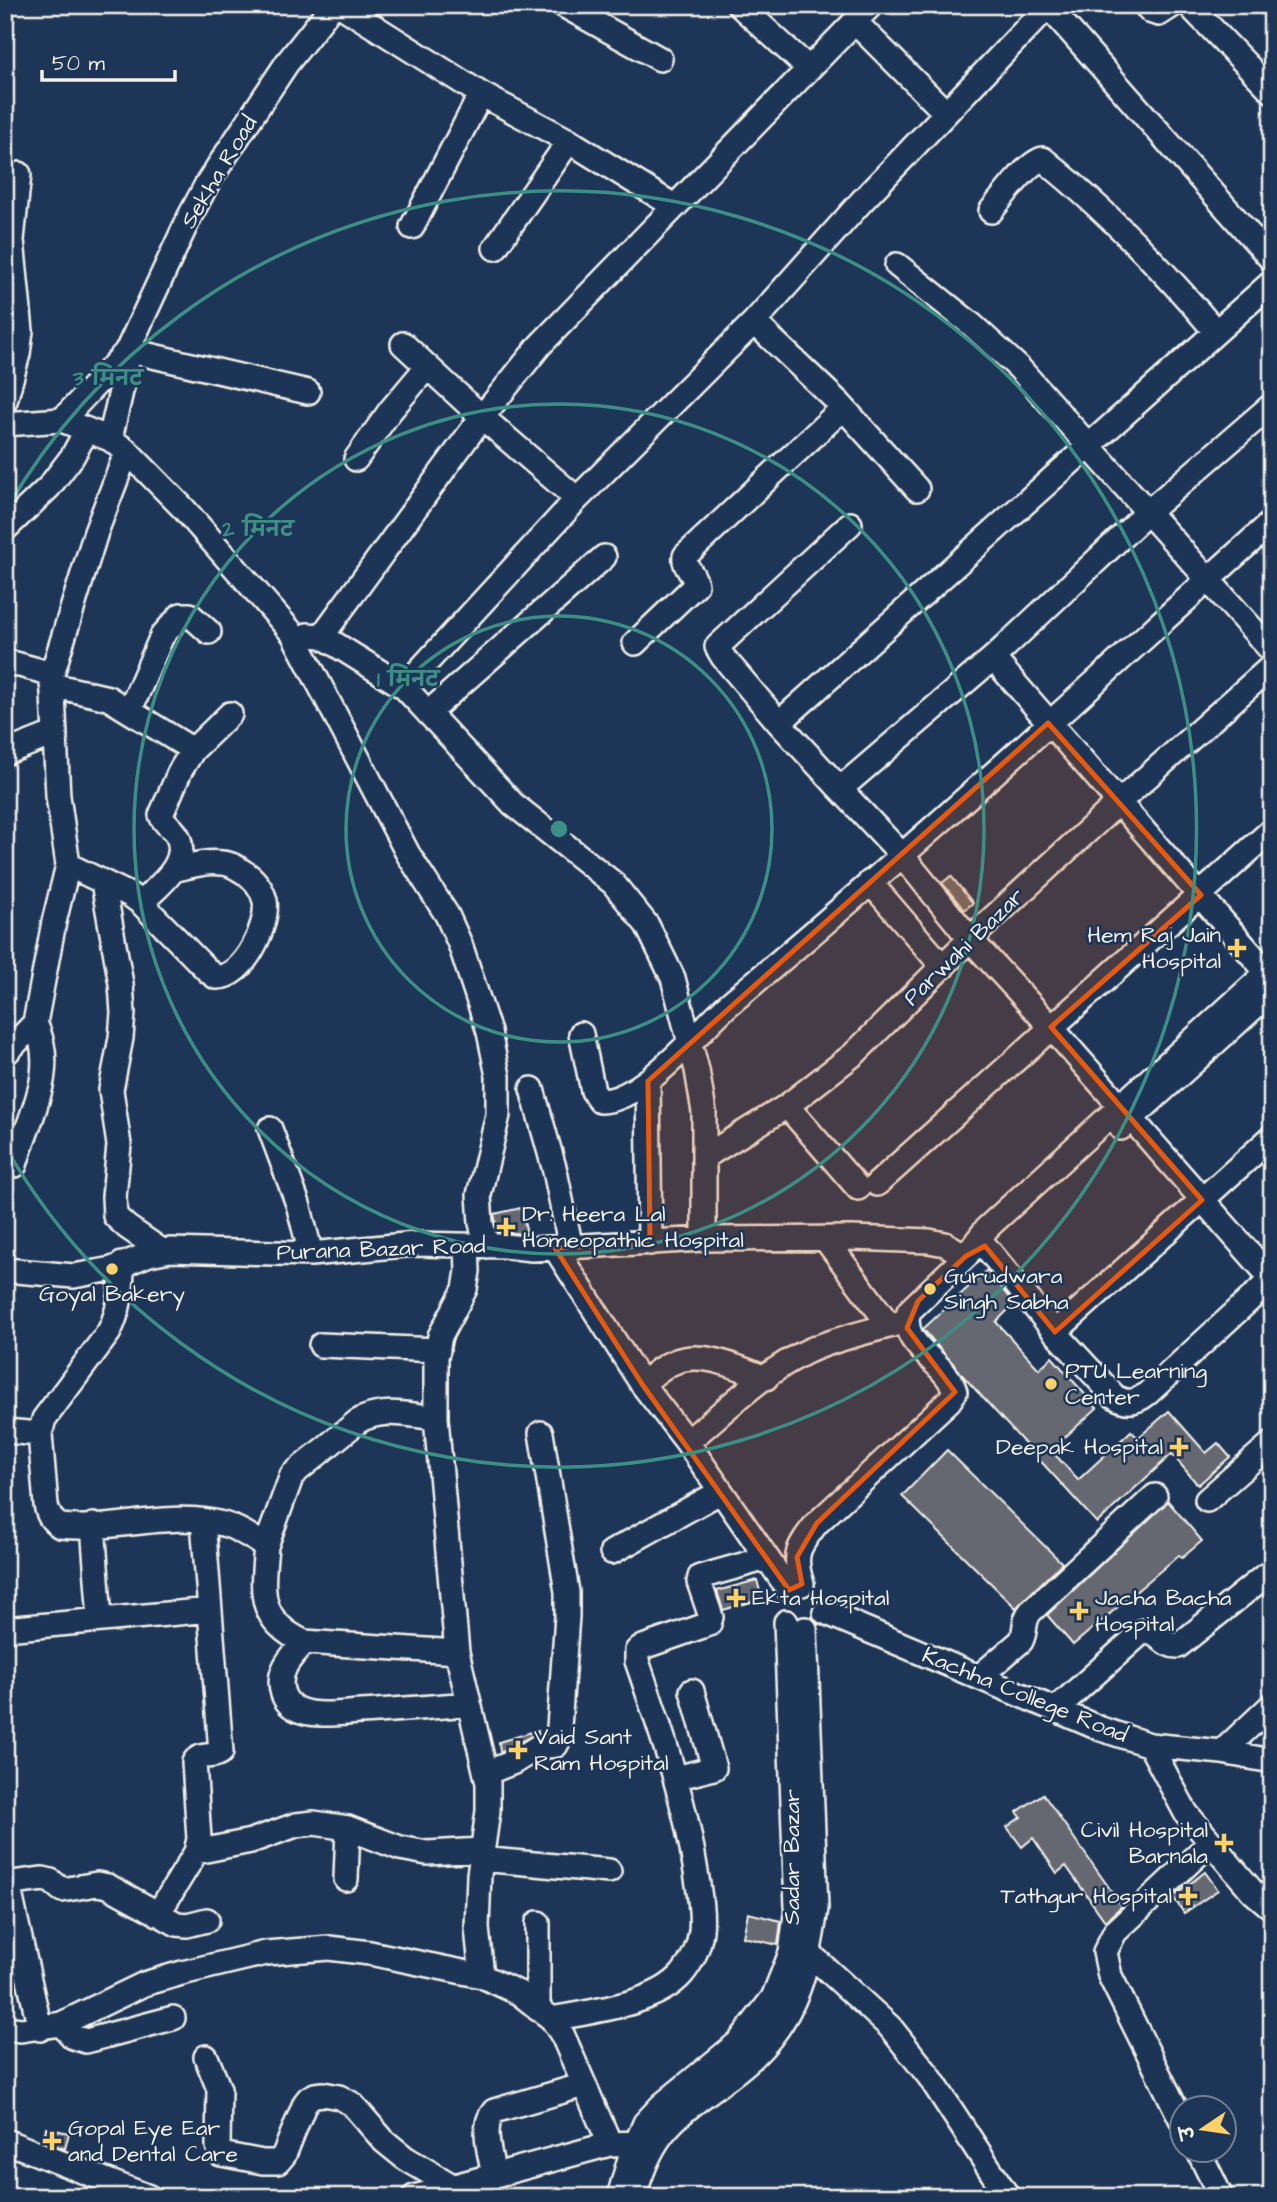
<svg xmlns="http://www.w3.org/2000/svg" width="1277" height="2202" font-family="'Architects Daughter','Playpen Sans Deva',sans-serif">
	<rect width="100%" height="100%" fill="#1d3557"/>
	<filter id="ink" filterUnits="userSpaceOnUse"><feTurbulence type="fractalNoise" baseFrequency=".0143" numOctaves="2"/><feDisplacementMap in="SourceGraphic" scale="14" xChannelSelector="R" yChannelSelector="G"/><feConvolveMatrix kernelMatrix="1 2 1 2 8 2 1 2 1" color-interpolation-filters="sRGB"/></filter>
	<g filter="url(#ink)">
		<!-- building -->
		<path fill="#65686f" stroke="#f4f1e8" stroke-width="2" d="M951,876L973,903L964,910L942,883Z
			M521,1208L527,1234L498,1232L494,1214Z
			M987,1270L1014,1304L996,1322L1039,1369L1052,1357L1097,1408L1051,1450L1078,1480L1131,1431L1138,1438L1169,1411L1206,1453L1218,1443L1230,1457L1198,1485L1172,1454L1097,1523L964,1377L923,1329Z
			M947,1450L1062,1563L1016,1608L902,1496Z
			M1168,1501L1202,1541L1182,1558L1179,1555L1073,1645L1047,1615Z
			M757,1580L762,1599L723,1610L717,1591Z
			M538,1730V1733L500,1752L499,1742Z
			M1043,1794L1122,1906L1105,1921L1066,1866L1057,1873L1033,1838L1022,1847L1007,1827L1021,1817L1017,1812Z
			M1205,1872L1218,1890L1184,1913L1173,1897Z
			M748,1913L781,1921L778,1945L743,1937Z
			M46,2128L69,2133L65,2149L43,2141Z"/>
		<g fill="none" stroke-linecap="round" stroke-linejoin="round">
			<defs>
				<path id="minor" d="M340,5L481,94L569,141L674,206
					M563,5L660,59
					M739,5L808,68
					M1145,5L1152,12L1159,14L1173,5
					M1189,5L1272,91
					M1048,6L1272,260
					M855,22L946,113
					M991,211C1002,198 1028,162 1043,159C1107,211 1163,269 1216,332
					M412,227L481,94
					M495,248L569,141
					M897,265L972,325L1019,368L1272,651
					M754,322L839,403L917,489
					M403,344L482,417L577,499
					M127,350L308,392
					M5,401L18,354L21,331L12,240L19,174
					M62,420L110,439L127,451L184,509L293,634L408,854L447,915L460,944L489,1032L498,1076V1115L479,1195L481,1223L487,1246
					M5,424L62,420L127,351L190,216L208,182L287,63L333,5
					M110,439L126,370L127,351
					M356,459L390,411L427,367
					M850,524L717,647L723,657L779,723L840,789L993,658L1149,511L1272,405
					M5,529L49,487L72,457L87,430
					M307,635L322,636L404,687L513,804L613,883L647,925L673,978L697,1070L704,1112V1239
					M322,636L482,417L540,345L871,5
					M635,643L696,585C695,574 683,567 685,556L843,408
					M993,658L1272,978
					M5,661L52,674
					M52,685L108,698L193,750L180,771L161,815C164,824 174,828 178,837C190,864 157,887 141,903
					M404,687L577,499L754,322L861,202L1049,5
					M130,710L162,636L181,615H190L209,632
					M428,713L604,557
					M779,723L1272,282
					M193,750L230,714
					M5,753L53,734
					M840,789L901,854L970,939L1051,1027L1272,1279
					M68,865L130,895L141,903L209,972L216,977C244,979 269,924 265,901C262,888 253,877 242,871C236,867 230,863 222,863C206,861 189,866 173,870
					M103,882L121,984L123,1013L121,1038L111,1090L119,1145L114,1197L115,1216L127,1227L162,1251
					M870,882L943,967
					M581,1034L593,1091L600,1101C642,1102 698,1031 729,1004C915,849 1092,684 1272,522
					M5,1054L35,1023L54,922L68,865L58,796L52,674L96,532L127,451
					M648,1081L650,1243
					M532,1089L555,1171L571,1248
					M787,1106L858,1188
					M1121,1128L1272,991
					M270,1129L298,1204L311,1254
					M706,1156L787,1106L854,1054L970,939L1119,802L1272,666
					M15,1165C28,1118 59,1072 35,1023
					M877,1184L1272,830
					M826,1240L890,1326
					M467,1246L468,1271L465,1289L440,1336L436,1357V1418L457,1652L488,1783V1811L479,1875L477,1928L482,1976
					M985,1246L1055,1332L1114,1396C1126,1404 1136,1403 1148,1393L1272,1279
					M555,1248L642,1384L687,1442L789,1590
					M5,1270L74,1276L112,1269L149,1254L170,1250L311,1254L415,1244L504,1246L532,1249L704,1239L852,1238L929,1241L945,1244L966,1256
					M1055,1332L1272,1137
					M321,1345L438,1350
					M642,1384C652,1376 662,1366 674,1362C703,1350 738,1368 766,1378
					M5,1431L40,1434L46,1505C48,1515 51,1520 60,1526C114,1532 169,1510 223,1524C239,1528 252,1538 266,1546C262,1592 257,1620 304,1642L457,1652
					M40,1434L44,1419L109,1332C120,1309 122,1290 122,1264
					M687,1442C725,1411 763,1372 808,1351C839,1337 873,1331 906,1321
					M1207,1500L1272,1443
					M93,1525L100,1620
					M266,1546L292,1475L357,1422C380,1407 411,1415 436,1418
					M612,1552L720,1492
					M802,1584C792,1554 799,1546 817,1523L949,1401L955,1392C947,1361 897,1346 909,1311L966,1256L987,1228L1272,968
					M825,1612L1101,1729L1150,1745L1222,1752L1272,1761
					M5,1629L210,1610
					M304,1642C298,1650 289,1658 285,1667C281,1675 280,1685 283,1694C293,1722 338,1713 361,1712C396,1710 432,1707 468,1704
					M979,1677L1021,1641C1027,1630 1022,1621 1031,1611L1155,1496
					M1055,1710L1143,1631C1157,1630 1164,1647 1178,1646L1266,1575
					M1150,1745L1186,1813L1253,1892L1272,1908
					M1222,1752L1272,1705
					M486,1773L514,1762L538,1747L556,1745L558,1741L567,1616V1592L541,1433
					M676,1778L714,1768L692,1691
					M196,1852L251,1841L296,1825L314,1823L348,1828L400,1848L427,1853L482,1850
					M481,1859L609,1871
					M346,1879L348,1828
					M5,1884L43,1879L51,1881L62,1890L97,1884L108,1886L177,1924L187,1925L207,1920
					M8,1884L40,2029
					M158,1914L196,1852L199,1839L194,1762C201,1752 213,1759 221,1752L203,1521
					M538,1923V2009
					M800,1945L890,2027L929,2076L1008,2197
					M552,2019L563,2036L610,2144
					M61,2024L73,2037L86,2041L173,2018
					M5,2028L21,2030L61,2024L144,1984L182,1973L266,1953L329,1948L370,1953L482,1976L519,1993L552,2019C591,2011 655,2005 682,1974C692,1962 699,1947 701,1931C703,1911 699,1891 696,1872C685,1799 661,1731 637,1661V1651L640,1648L709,1624L711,1617L699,1582L700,1577L767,1558
					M206,2057L219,2089L218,2146L221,2154L263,2162H278L284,2155L305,2103L309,2098L315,2095L323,2094L339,2097L352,2104L384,2141L405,2158L454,2187
					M1182,2121L1110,1976L1105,1952L1115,1932L1210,1843
					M5,2141L149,2197
					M1198,2150L1221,2197
					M494,2176C491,2156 480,2127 494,2111L584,2085
					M414,2197L610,2144L636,2143L647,2146
					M619,2197L631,2155L645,2123L662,2105L739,2042L773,1998L791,1953L797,1907L786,1622
					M634,2197C640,2175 649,2151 663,2133C687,2103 724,2084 753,2057C798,2014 808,1967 816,1908L805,1629"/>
			</defs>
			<!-- minor casing -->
			<use href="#minor" stroke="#f4f1e8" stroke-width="28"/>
			<!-- minor -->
			<use href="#minor" stroke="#1d3557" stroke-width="23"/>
		</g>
	</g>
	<!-- marked area -->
	<path fill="#e8590c" fill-opacity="0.2" stroke="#e8590c" stroke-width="5" stroke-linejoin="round" d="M1048,723L1201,895L1051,1027L1202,1200L1055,1332L985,1246L966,1256L918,1301L907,1328L955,1392L817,1523L797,1557L802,1584L789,1590L642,1384L555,1248L650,1243L648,1081Z"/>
	<!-- distance rings -->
	<g fill="none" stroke="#3d8f86" stroke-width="3.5">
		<circle cx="559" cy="829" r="213"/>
		<circle cx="559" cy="829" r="425"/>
		<path d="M6 510A638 638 0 1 1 6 1148"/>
	</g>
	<!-- markers -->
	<g fill="#ffd166" stroke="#1d3557" stroke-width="2.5">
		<path d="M1233.5 937.5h7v7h7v7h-7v7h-7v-7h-7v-7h7z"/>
		<path d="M502.5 1216.5h7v7h7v7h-7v7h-7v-7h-7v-7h7z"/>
		<circle cx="112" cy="1269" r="7"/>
		<circle cx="930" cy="1289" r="7"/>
		<circle cx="1051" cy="1384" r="7"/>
		<path d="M1175.5 1436.5h7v7h7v7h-7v7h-7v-7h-7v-7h7z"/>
		<path d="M732.5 1587.5h7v7h7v7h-7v7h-7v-7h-7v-7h7z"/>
		<path d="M1075.5 1600.5h7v7h7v7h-7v7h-7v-7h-7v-7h7z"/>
		<path d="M514.5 1739.5h7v7h7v7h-7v7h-7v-7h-7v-7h7z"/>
		<path d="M1220.5 1832.5h7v7h7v7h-7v7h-7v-7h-7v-7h7z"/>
		<path d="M1184.5 1885.5h7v7h7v7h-7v7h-7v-7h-7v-7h7z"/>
		<path d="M48.5 2130.5h7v7h7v7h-7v7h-7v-7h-7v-7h7z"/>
	</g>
	<g text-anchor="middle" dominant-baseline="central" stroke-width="5" stroke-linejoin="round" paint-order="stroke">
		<!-- street labels -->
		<g font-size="23" fill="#f4f1e8" stroke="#1d3557">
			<text transform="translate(219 172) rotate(-59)">Sekha Road</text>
			<text transform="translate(964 947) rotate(-44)">Parwahi Bazar</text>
			<text transform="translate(381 1249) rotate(-2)">Purana Bazar Road</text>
			<text transform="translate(1025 1695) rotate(22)">Kachha College Road</text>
			<text transform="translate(792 1857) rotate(-90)">Sadar Bazar</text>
		</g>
		<!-- poi labels -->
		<g font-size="23" fill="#f4f1e8" stroke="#1d3557" text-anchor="start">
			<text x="1221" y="935" text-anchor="end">Hem Raj Jain<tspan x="1221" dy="26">Hospital</tspan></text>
			<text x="522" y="1214">Dr. Heera Lal<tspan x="522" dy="26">Homeopathic Hospital</tspan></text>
			<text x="944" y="1276">Gurudwara<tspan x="944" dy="26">Singh Sabha</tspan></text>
			<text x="112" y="1294" text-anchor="middle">Goyal Bakery</text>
			<text x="1065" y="1371">PTU Learning<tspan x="1065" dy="26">Center</tspan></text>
			<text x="1163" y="1447" text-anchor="end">Deepak Hospital</text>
			<text x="752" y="1598">Ekta Hospital</text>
			<text x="1095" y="1598">Jacha Bacha<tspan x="1095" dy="26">Hospital</tspan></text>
			<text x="534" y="1737">Vaid Sant<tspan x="534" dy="26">Ram Hospital</tspan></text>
			<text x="1208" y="1830" text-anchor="end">Civil Hospital<tspan x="1208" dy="26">Barnala</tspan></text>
			<text x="1172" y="1896" text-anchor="end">Tathgur Hospital</text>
			<text x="68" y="2128">Gopal Eye Ear<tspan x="68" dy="26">and Dental Care</tspan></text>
		</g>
	</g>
	<circle cx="559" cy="829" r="10" fill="#3d8f86" stroke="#1d3557" stroke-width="3.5"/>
	<g font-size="21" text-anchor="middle" font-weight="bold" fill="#3d8f86" stroke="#1d3557" stroke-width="5" stroke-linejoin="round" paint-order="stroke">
		<text x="108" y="385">3 मिनट</text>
		<text x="258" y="536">2 मिनट</text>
		<text x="408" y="686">1 मिनट</text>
	</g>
	<!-- margin -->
	<rect width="1277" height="2202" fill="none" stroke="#1d3557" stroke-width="28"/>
	<rect x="14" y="14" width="1249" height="2174" fill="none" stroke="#f4f1e8" stroke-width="2.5" filter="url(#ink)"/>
	<!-- north arrow -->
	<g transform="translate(1203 2129) rotate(257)"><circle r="33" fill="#1d3557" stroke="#738091" stroke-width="2"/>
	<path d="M0-5L12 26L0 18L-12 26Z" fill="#ffd166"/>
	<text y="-10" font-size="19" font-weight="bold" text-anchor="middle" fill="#f4f1e8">उ</text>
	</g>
	<!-- scale -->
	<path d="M42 70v10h133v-10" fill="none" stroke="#f4f1e8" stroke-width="3.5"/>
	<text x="52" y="70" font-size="21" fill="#f4f1e8" stroke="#1d3557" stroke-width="5" paint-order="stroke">50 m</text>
</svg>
